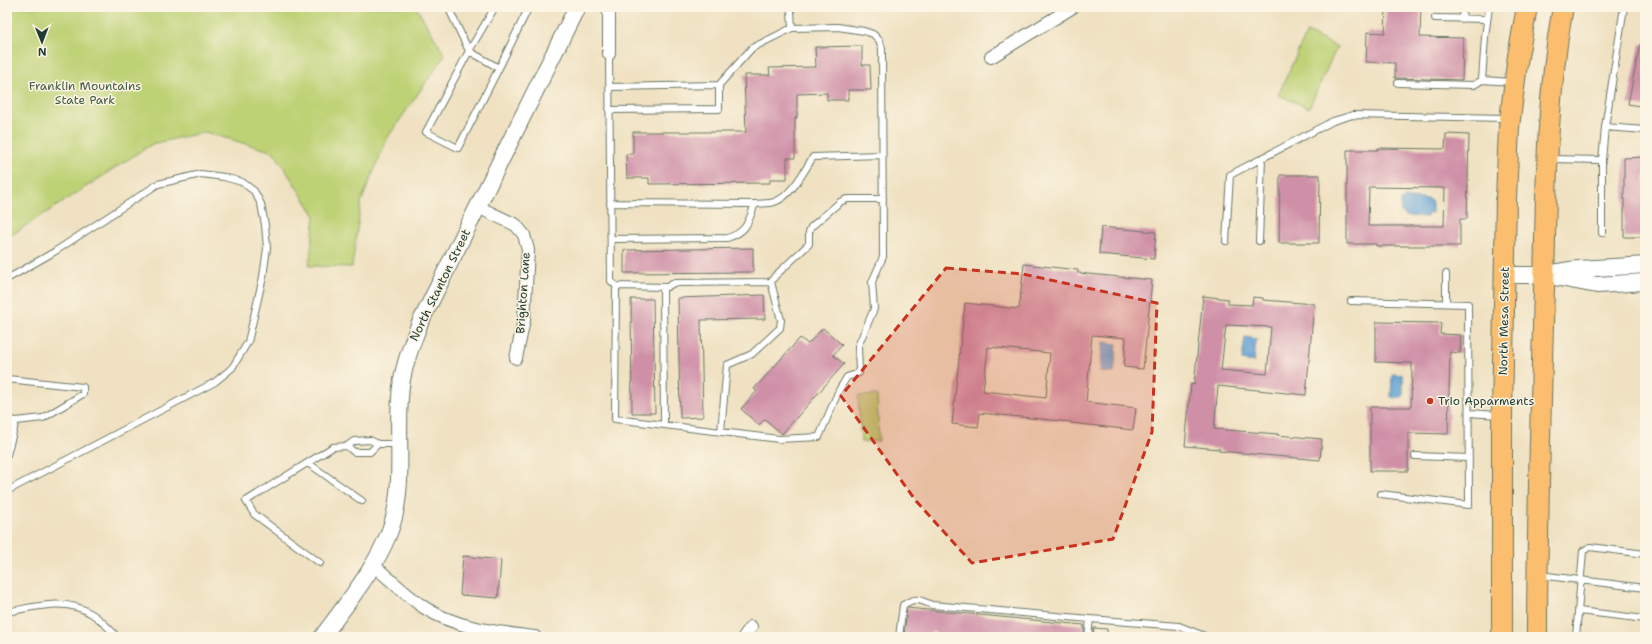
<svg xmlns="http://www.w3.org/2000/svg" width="1652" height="644" font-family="'Shantell Sans',sans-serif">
	<rect width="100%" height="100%" fill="#fcf5e5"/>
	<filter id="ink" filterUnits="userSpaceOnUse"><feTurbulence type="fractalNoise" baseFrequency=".025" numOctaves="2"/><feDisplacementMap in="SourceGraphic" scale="8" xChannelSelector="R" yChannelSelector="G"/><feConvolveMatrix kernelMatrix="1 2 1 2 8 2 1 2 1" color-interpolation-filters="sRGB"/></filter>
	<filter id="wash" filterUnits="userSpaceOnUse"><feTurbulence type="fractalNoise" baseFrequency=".012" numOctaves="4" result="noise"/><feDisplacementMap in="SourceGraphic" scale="16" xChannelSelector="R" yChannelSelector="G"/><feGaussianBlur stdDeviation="0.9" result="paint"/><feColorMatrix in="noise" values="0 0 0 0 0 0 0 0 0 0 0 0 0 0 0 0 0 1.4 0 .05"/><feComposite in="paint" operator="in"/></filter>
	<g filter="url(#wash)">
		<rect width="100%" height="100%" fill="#efe1c1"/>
		<!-- green -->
		<path fill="#bdd174" stroke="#6e8754" d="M7,7H416L445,55L388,137L361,202L352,267L309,266L315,216L274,152L205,132L152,144L7,238Z
			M1307,32L1337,47L1309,108L1278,95Z
			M877,395L879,441L861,442L858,396Z"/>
		<!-- water -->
		<path fill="#60a0d3" stroke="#406e84" d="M1405,198L1428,199L1432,202V213L1428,214L1427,217L1405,216L1404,213L1401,212V201L1404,200Z
			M1245,337L1256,339L1254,362L1242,360Z
			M1103,342L1117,344L1114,373L1100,372Z
			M1392,374L1403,375V396L1400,398L1391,397Z"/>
		<g id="blocks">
			<!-- building -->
			<path fill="#cf90a7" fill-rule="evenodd" d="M1386,7H1421L1420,37L1463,38L1462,80L1395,78V63L1366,62L1367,32L1385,33Z
				M1640,44L1645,45V107L1628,104Z
				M862,46V65H870L871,90H848V100H827V93L797,94V118H795V158H787V179H770V183L649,184V178H627L626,154H633V132H746L744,75H770L769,68L816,67L815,47Z
				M1446,134L1469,135L1467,219H1460V246H1376V244H1347V150H1378V148L1445,149ZM1369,187L1445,188L1444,226H1368Z
				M1645,157V237H1624V158Z
				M1280,175H1320L1319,243H1279Z
				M1101,227L1156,232L1154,259L1099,254Z
				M753,248V272L624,273V250Z
				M1024,264L1078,270V273L1152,280L1143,369L1124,367L1126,338L1092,335L1086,402L1136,408L1133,430L1071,423V422L980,413L978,427L952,424L965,303L1019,309ZM988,347L1050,353L1046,398L983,391Z
				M764,295L765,319L701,320L703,417L680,418L678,298Z
				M1203,296L1228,299V304L1252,305L1253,297L1263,298V300L1314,304L1306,395L1218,386L1214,429L1278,434L1277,435L1322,439L1320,460L1219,451L1220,449L1185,446L1191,384L1194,385ZM1226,325L1271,327L1267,374L1221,370Z
				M631,299H653L655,413H632Z
				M1376,322L1441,323L1440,334L1461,335L1460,353L1450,352L1448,434L1408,433V471H1370V407H1411L1412,363L1376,362Z
				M823,328L842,345L833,355L844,364L782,434L765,419L759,425L741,409L757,391L754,389L800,338L808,344Z
				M463,556L501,560L498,598L460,595Z
				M907,608L1084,625V637H957L938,635L934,632L930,633L929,637H904Z
				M1094,628L1107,629V637H1093Z"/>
		</g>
	</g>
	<g filter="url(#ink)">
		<use href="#blocks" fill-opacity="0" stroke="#687665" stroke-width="1"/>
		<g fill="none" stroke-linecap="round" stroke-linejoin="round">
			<defs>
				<path id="service" d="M448,7L469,51L499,68
					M495,7L469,51L426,132L458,148L499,68L529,7
					M789,7L791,11L792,28
					M1489,7L1485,37L1482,80L1513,82
					M1435,18L1487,19
					M1462,19L1463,7
					M609,54L611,281L616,286L667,287L674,283L771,282
					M1398,83L1474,85L1482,80
					M609,87L719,85
					M609,110L719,109V85L752,48L792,28L838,27L864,31L873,34L879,40L882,48L883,257L872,282L874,309L858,346L859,373L847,377L839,390L819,437L779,439L615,419L616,286
					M1605,127L1645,130
					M1550,159L1602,160
					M610,203L755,204
					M1602,233V160L1605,127L1624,7
					M611,239L727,238C748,232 748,221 755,204C761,203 769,204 774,202C790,198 805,170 813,157L882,155
					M1226,241L1230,175L1333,121L1353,115L1507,118
					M1259,241L1262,158
					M1446,274V303
					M7,279L54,252L158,184L201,174L224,177L242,182L254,191L261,204L265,225L267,248L263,277L248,342L232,368L215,382L7,491
					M663,287L664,425
					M1351,301L1468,304L1469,505L1381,494
					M7,379L83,387V394L43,418L16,421L7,455
					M1469,413L1498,415
					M7,418L16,421
					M721,432L727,365L752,354L780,328L781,320L771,282L775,276L809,244V232L811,227L840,202L847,199H883
					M347,446L354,452H370L378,444
					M1415,456L1469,458
					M308,463L362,501
					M320,563L254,514L246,501L333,447L347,446L354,441L370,440L378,444H399
					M1539,575L1645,588
					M1579,611L1645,619
					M7,612C34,607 66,597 92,614C101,620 110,629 117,637
					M899,637L903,605C916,597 918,599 932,605L1090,619L1179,626L1207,637
					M934,637V636
					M1088,637L1090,619
					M1576,637L1583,551L1590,547L1645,554"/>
				<path id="minor" d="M609,54V7
					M991,57L1073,7
					M478,207L516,225L524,235L528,250L524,320L516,358
					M373,565C389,578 408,597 425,608C458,629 498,632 535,637
					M744,637L751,627"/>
				<path id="tertiary" d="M1549,274C1581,266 1613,268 1645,265
					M1504,275H1544L1597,285L1645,282
					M322,637C348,602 386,556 395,513C403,475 397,436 400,398C401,372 410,349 419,325L577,7"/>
				<path id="primary" d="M1502,637V415L1506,199L1509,127L1518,56L1527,7
					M1537,637C1537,521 1541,404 1544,288C1546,194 1546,100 1563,7"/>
			</defs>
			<!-- service casing -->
			<use href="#service" stroke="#687665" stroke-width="8"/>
			<!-- minor casing -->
			<use href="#minor" stroke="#687665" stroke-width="14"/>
			<!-- tertiary casing -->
			<use href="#tertiary" stroke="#687665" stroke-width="18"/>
			<!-- primary casing -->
			<use href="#primary" stroke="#687665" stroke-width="22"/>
			<!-- service -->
			<use href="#service" stroke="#fff" stroke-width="6"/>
			<!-- minor -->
			<use href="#minor" stroke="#fff" stroke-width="12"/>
			<!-- tertiary -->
			<use href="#tertiary" stroke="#fff" stroke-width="16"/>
			<!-- primary -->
			<use href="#primary" stroke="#fbbe6e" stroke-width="20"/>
		</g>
	</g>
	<!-- marked area -->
	<path fill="#c8321e" fill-opacity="0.2" stroke="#c8321e" stroke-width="3" stroke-dasharray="8 5" stroke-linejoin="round" d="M946,268L1023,274L1157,303L1152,432L1113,539L972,563L916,501L841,396Z"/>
	<!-- markers -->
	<circle fill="#c8321e" stroke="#fcf5e5" stroke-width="1.5" cx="1430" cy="401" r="4"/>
	<g text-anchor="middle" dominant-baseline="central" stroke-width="3" stroke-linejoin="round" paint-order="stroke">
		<!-- park labels -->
		<g font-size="12" fill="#3f5b41" stroke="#fcf5e5">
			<text x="85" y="86">Franklin Mountains<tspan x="85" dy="14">State Park</tspan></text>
		</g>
		<!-- street labels -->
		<g font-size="12" fill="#1f3d34" stroke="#fcf5e5">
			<text transform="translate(440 285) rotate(-64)">North Stanton Street</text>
			<text transform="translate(523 293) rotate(-86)">Brighton Lane</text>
			<text transform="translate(1504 321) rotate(-89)">North Mesa Street</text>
		</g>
		<!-- poi labels -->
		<g font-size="12" fill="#1f3d34" stroke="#fcf5e5" text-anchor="start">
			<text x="1438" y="401">Trio Apparments</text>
		</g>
	</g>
	<!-- margin -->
	<rect width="1652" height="644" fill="none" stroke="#fcf5e5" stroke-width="24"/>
	<!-- north arrow -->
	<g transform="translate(42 42) rotate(179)" stroke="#fcf5e5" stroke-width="3" paint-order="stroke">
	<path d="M0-3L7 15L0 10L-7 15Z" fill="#1f3d34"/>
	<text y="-6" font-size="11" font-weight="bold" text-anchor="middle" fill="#1f3d34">N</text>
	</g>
</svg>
